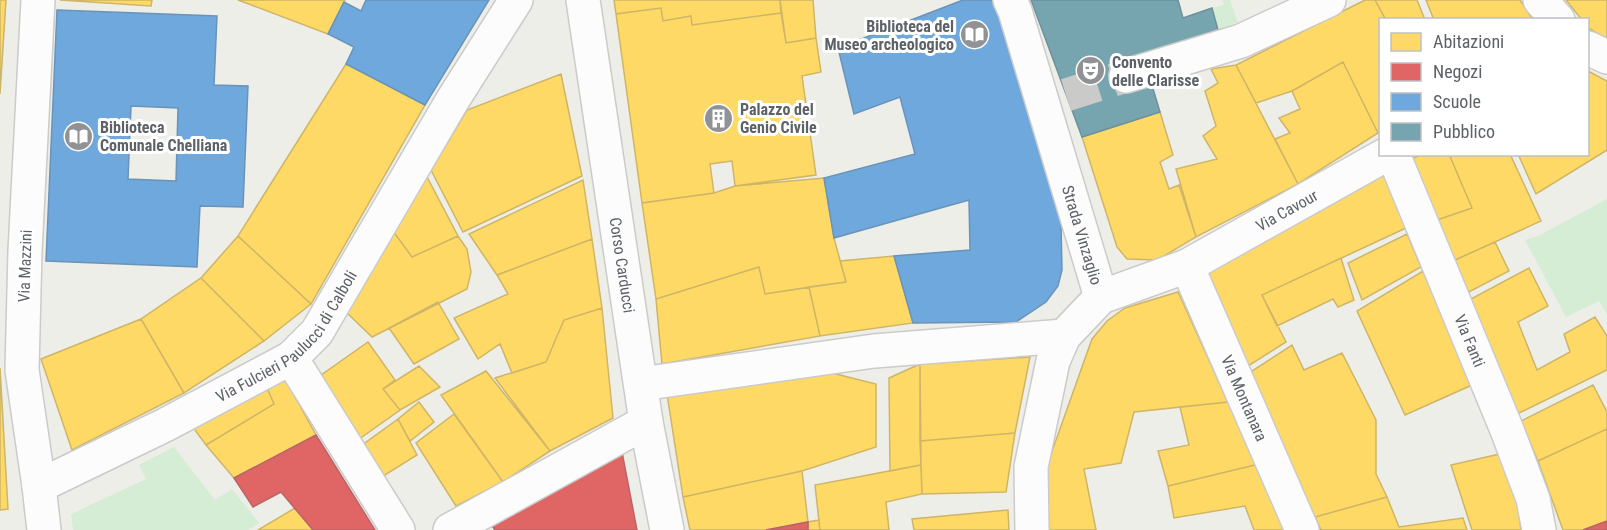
<svg xmlns="http://www.w3.org/2000/svg" width="1607" height="530" font-family="'Roboto Condensed',sans-serif">
	<rect width="100%" height="100%" fill="#eeeee9"/>
	<!-- green -->
	<path fill="#d5ecd5" d="M1222,0H1230L1238,22L1218,30L1212,8L1224,5Z
		M1607,199V315L1599,301L1566,317L1525,240L1538,236Z
		M174,447L215,500L232,489L259,523L248,530H73L71,514L146,479L139,465Z"/>
	<!-- homes -->
	<path fill="#ffd966" stroke="#ceb567" stroke-width="1.5" d="M0,0H6L0,94Z
		M60,0H152L151,6Z
		M238,0H345L328,34Z
		M614,0H780L781,13L692,25L691,16L663,21L661,8L616,14Z
		M780,0H813L816,38L786,43Z
		M1365,0H1375L1386,20H1380V132L1378,133L1343,62L1292,91L1256,103L1236,65Z
		M1375,0H1417L1425,20H1386Z
		M1426,0H1520L1533,20H1434Z
		M1566,0H1607V39L1590,29L1588,26V20H1582Z
		M661,8L663,21L691,16L692,25L781,13L786,43L816,38L821,72L802,76L816,175L735,186L732,161L710,164L714,193L642,203L616,14Z
		M1343,62L1378,133L1298,184L1275,139L1290,133L1279,118L1300,109L1292,91Z
		M346,64L425,105L311,304L238,236Z
		M1236,65L1298,184L1196,237L1176,169L1217,159L1203,136L1216,126L1205,91L1218,83L1211,69Z
		M1588,71L1607,81V150L1536,194L1518,154H1588Z
		M561,74L582,176L463,232L431,170L467,110Z
		M1160,112L1173,155L1160,162L1169,189L1179,185L1196,237L1157,260L1127,259L1117,247L1082,137Z
		M1422,154H1449L1472,208L1437,220L1408,161Z
		M1449,154H1510L1541,221L1455,260L1437,220L1472,208Z
		M1383,169L1406,228L1262,295L1286,342L1245,368L1201,269Z
		M426,175L458,236L412,257L393,231Z
		M824,178L834,238L846,282L765,294L759,267L656,299L642,203L714,193L735,186Z
		M583,180L592,239L497,275L469,234Z
		M393,231L412,257L458,236L467,249L471,272L467,289L372,337L343,309Z
		M1407,234L1421,267L1362,300L1348,263Z
		M238,236L311,304L264,341L201,278Z
		M592,239L602,308L564,320L546,362L512,373L500,344L478,359L454,318L508,294L497,275Z
		M1495,242L1509,271L1467,293L1455,260Z
		M894,256L913,323L820,336L809,287L846,282L840,261Z
		M1341,258L1354,300L1338,307L1333,299L1277,326L1262,295Z
		M759,267L765,294L809,287L820,336L662,364L656,299Z
		M1529,268L1548,306L1518,322L1537,370L1570,352L1564,334L1595,317L1607,336V370L1515,415L1469,300Z
		M1423,271L1472,385L1405,415L1357,311Z
		M201,278L264,341L184,393L141,319Z
		M1178,292L1228,402L1134,412L1121,463L1084,469L1096,530H1046L1045,471L1092,339L1107,321L1125,308Z
		M438,302L459,339L414,364L389,328Z
		M602,308L613,418L550,451L495,378L546,362L564,320Z
		M141,319L184,393L72,450L41,359Z
		M368,342L395,380L383,389L400,410L355,442L317,378Z
		M1292,345L1304,370L1342,353L1376,420V474L1387,497L1315,517L1249,373Z
		M1030,357L1015,433L920,441V364Z
		M920,364L921,465L890,471L889,378Z
		M419,366L440,387L400,410L383,389Z
		M0,368L8,509L0,510Z
		M486,371L550,451L503,482L441,395Z
		M282,373L316,435L234,478L206,445L274,404L264,381Z
		M832,373L876,384V447L802,471L683,497L667,394Z
		M264,381L274,404L206,445L192,426Z
		M1593,385L1607,412V429L1538,461L1521,421Z
		M419,402L434,422L410,441L398,419Z
		M1228,402L1259,464L1168,486L1158,451L1189,445L1180,407Z
		M454,414L503,482L456,506L416,443Z
		M398,419L417,455L377,480L358,448Z
		M1607,429V521L1583,530H1563L1538,461Z
		M1015,433L1006,492L922,494L920,441Z
		M1500,454L1517,501L1521,530H1472L1451,465Z
		M1259,464L1289,530H1254L1245,506L1174,518L1168,486Z
		M921,465L922,494L886,502L889,530H820L815,485Z
		M802,471L808,522L766,530H690L683,497Z
		M1387,497L1399,527L1463,518L1467,530H1321L1315,517Z
		M295,508L313,530H258Z
		M1008,510L1009,530H914L912,519Z
		M819,520L820,530H808V522Z"/>
	<!-- shops -->
	<path fill="#e06666" stroke="#b96467" stroke-width="1.5" d="M316,435L375,530H313L281,492L253,507L234,478Z
		M621,447L637,530H495L488,520Z
		M1607,521V530H1583Z
		M808,522V530H766Z"/>
	<!-- schools -->
	<path fill="#6fa8dc" stroke="#6a93b9" stroke-width="1.5" fill-rule="evenodd" d="M366,0H489L425,105L346,64L354,47L328,34L344,2L361,11Z
		M963,0H993L1019,48L1060,177L1062,270L1058,286L1046,302L1016,322L913,323L894,256L970,250L969,200L834,238L824,178L915,154L900,97L854,114L838,48Z
		M57,10L217,16L214,85L248,86L243,207L200,206L197,267L46,261ZM131,106L178,108L176,181L128,179Z"/>
	<!-- public -->
	<path fill="#76a5af" stroke="#6e919a" stroke-width="1.5" d="M1031,0H1178L1183,18L1212,8L1218,30L1123,66L1151,82L1160,112L1082,137Z"/>
	<g fill="none" stroke-linecap="round" stroke-linejoin="round">
		<!-- street-tunnel -->
		<path stroke="#cacbc9" stroke-width="33" stroke-dasharray="33 16" stroke-linecap="butt" d="M1066,95L1126,76"/>
		<defs>
			<g id="street">
				<path d="M38,0L25,251L22,370L39,486L44,530"/>
				<path id="s1" d="M583,0L646,422L667,530"/>
				<path id="s2" d="M1010,0L1015,11L1101,297"/>
				<path d="M1540,0L1558,20"/>
				<path d="M1588,48L1607,57"/>
				<path d="M1126,76L1241,41L1329,0"/>
				<path id="s3" d="M1393,154L1507,430L1533,499L1539,530"/>
				<path id="s4" d="M1187,266L1302,530"/>
				<path d="M291,358L398,530"/>
				<path d="M641,384L874,351L1064,336"/>
				<path id="s5" d="M39,486L165,425L291,358L317,332L452,101L516,0"/>
				<path d="M450,530L646,422"/>
				<path id="s6" d="M1032,530L1031,467L1053,361L1064,336L1101,297L1187,266L1387,154"/>
			</g>
		</defs>
		<!-- street casing -->
		<use href="#street" stroke="#cacbca" stroke-width="36"/>
		<!-- street -->
		<use href="#street" stroke="#fcfcfc" stroke-width="33"/>
	</g>
	<!-- icons -->
	<defs>
		<symbol id="library-disc" viewBox="-11 -11 22 22"><circle r="9.5" fill="#909295" stroke="#fff"/><path d="M-6-4Q-3-5.5-.7-3.5V5Q-3 3-6 4ZM6-4Q3-5.5 .7-3.5V5Q3 3 6 4Z" fill="#fff"/></symbol>
		<symbol id="theatre-disc" viewBox="-11 -11 22 22"><circle r="9.5" fill="#909295" stroke="#fff"/><path d="M-5-5.5Q0-4 5-5.5V0Q5 5 0 6Q-5 5-5 0ZM-3.3-2.5H-1v1.5H-3.3ZM1-2.5H3.3v1.5H1ZM-2.8 1Q0 5.5 2.8 1Z" fill="#fff"/></symbol>
		<symbol id="building-disc" viewBox="-11 -11 22 22"><circle r="9.5" fill="#909295" stroke="#fff"/><path d="M-4-6H4V6H1V3H-1V6H-4ZM-2.5-4.3h1.7v1.8h-1.7ZM.8-4.3h1.7v1.8H.8ZM-2.5-1h1.7V.8h-1.7ZM.8-1h1.7V.8H.8Z" fill="#fff"/></symbol>
	</defs>
	<g fill-rule="evenodd">
		<use href="#library-disc" x="958" y="18" width="33" height="33"/>
		<use href="#theatre-disc" x="1074" y="54" width="33" height="33"/>
		<use href="#building-disc" x="702" y="102" width="33" height="33"/>
		<use href="#library-disc" x="62" y="120" width="33" height="33"/>
	</g>
	<g text-anchor="middle" dominant-baseline="central" stroke-width="6" stroke-linejoin="round" paint-order="stroke">
		<!-- poi labels -->
		<g font-size="16" font-weight="bold" fill="#5d6168" stroke="#fff" text-anchor="start">
			<text x="954" y="26" text-anchor="end">Biblioteca del<tspan x="954" dy="18">Museo archeologico</tspan></text>
			<text x="1112" y="62">Convento<tspan x="1112" dy="18">delle Clarisse</tspan></text>
			<text x="740" y="109">Palazzo del<tspan x="740" dy="18">Genio Civile</tspan></text>
			<text x="100" y="127">Biblioteca<tspan x="100" dy="18">Comunale Chelliana</tspan></text>
		</g>
		<!-- street labels -->
		<g font-size="16" fill="#5d6168" stroke="#fff">
			<text stroke="none"><textPath href="#s6" startOffset="458">Via Cavour</textPath></text>
			<text stroke="none"><textPath href="#s2" startOffset="246">Strada Vinzaglio</textPath></text>
			<text stroke="none"><textPath href="#s1" startOffset="268">Corso Carducci</textPath></text>
			<text transform="translate(25 266) rotate(-88)">Via Mazzini</text>
			<text stroke="none"><textPath href="#s5" startOffset="294">Via Fulcieri Paulucci di Calboli</textPath></text>
			<text stroke="none"><textPath href="#s3" startOffset="202">Via Fanti</textPath></text>
			<text stroke="none"><textPath href="#s4" startOffset="144">Via Montanara</textPath></text>
		</g>
	</g>
	<!-- legend -->
	<rect x="1379" y="18" width="210" height="138" fill="#ffffff" stroke="#bec0c3" stroke-width="1.5"/>
	<rect x="1391" y="33" width="30" height="18" fill="#ffd966" stroke="#bec0c3" stroke-width="1.5"/>
	<text x="1433" y="48" font-size="18" fill="#5d6168">Abitazioni</text>
	<rect x="1391" y="63" width="30" height="18" fill="#e06666" stroke="#bec0c3" stroke-width="1.5"/>
	<text x="1433" y="78" font-size="18" fill="#5d6168">Negozi</text>
	<rect x="1391" y="93" width="30" height="18" fill="#6fa8dc" stroke="#bec0c3" stroke-width="1.5"/>
	<text x="1433" y="108" font-size="18" fill="#5d6168">Scuole</text>
	<rect x="1391" y="123" width="30" height="18" fill="#76a5af" stroke="#bec0c3" stroke-width="1.5"/>
	<text x="1433" y="138" font-size="18" fill="#5d6168">Pubblico</text>
</svg>
